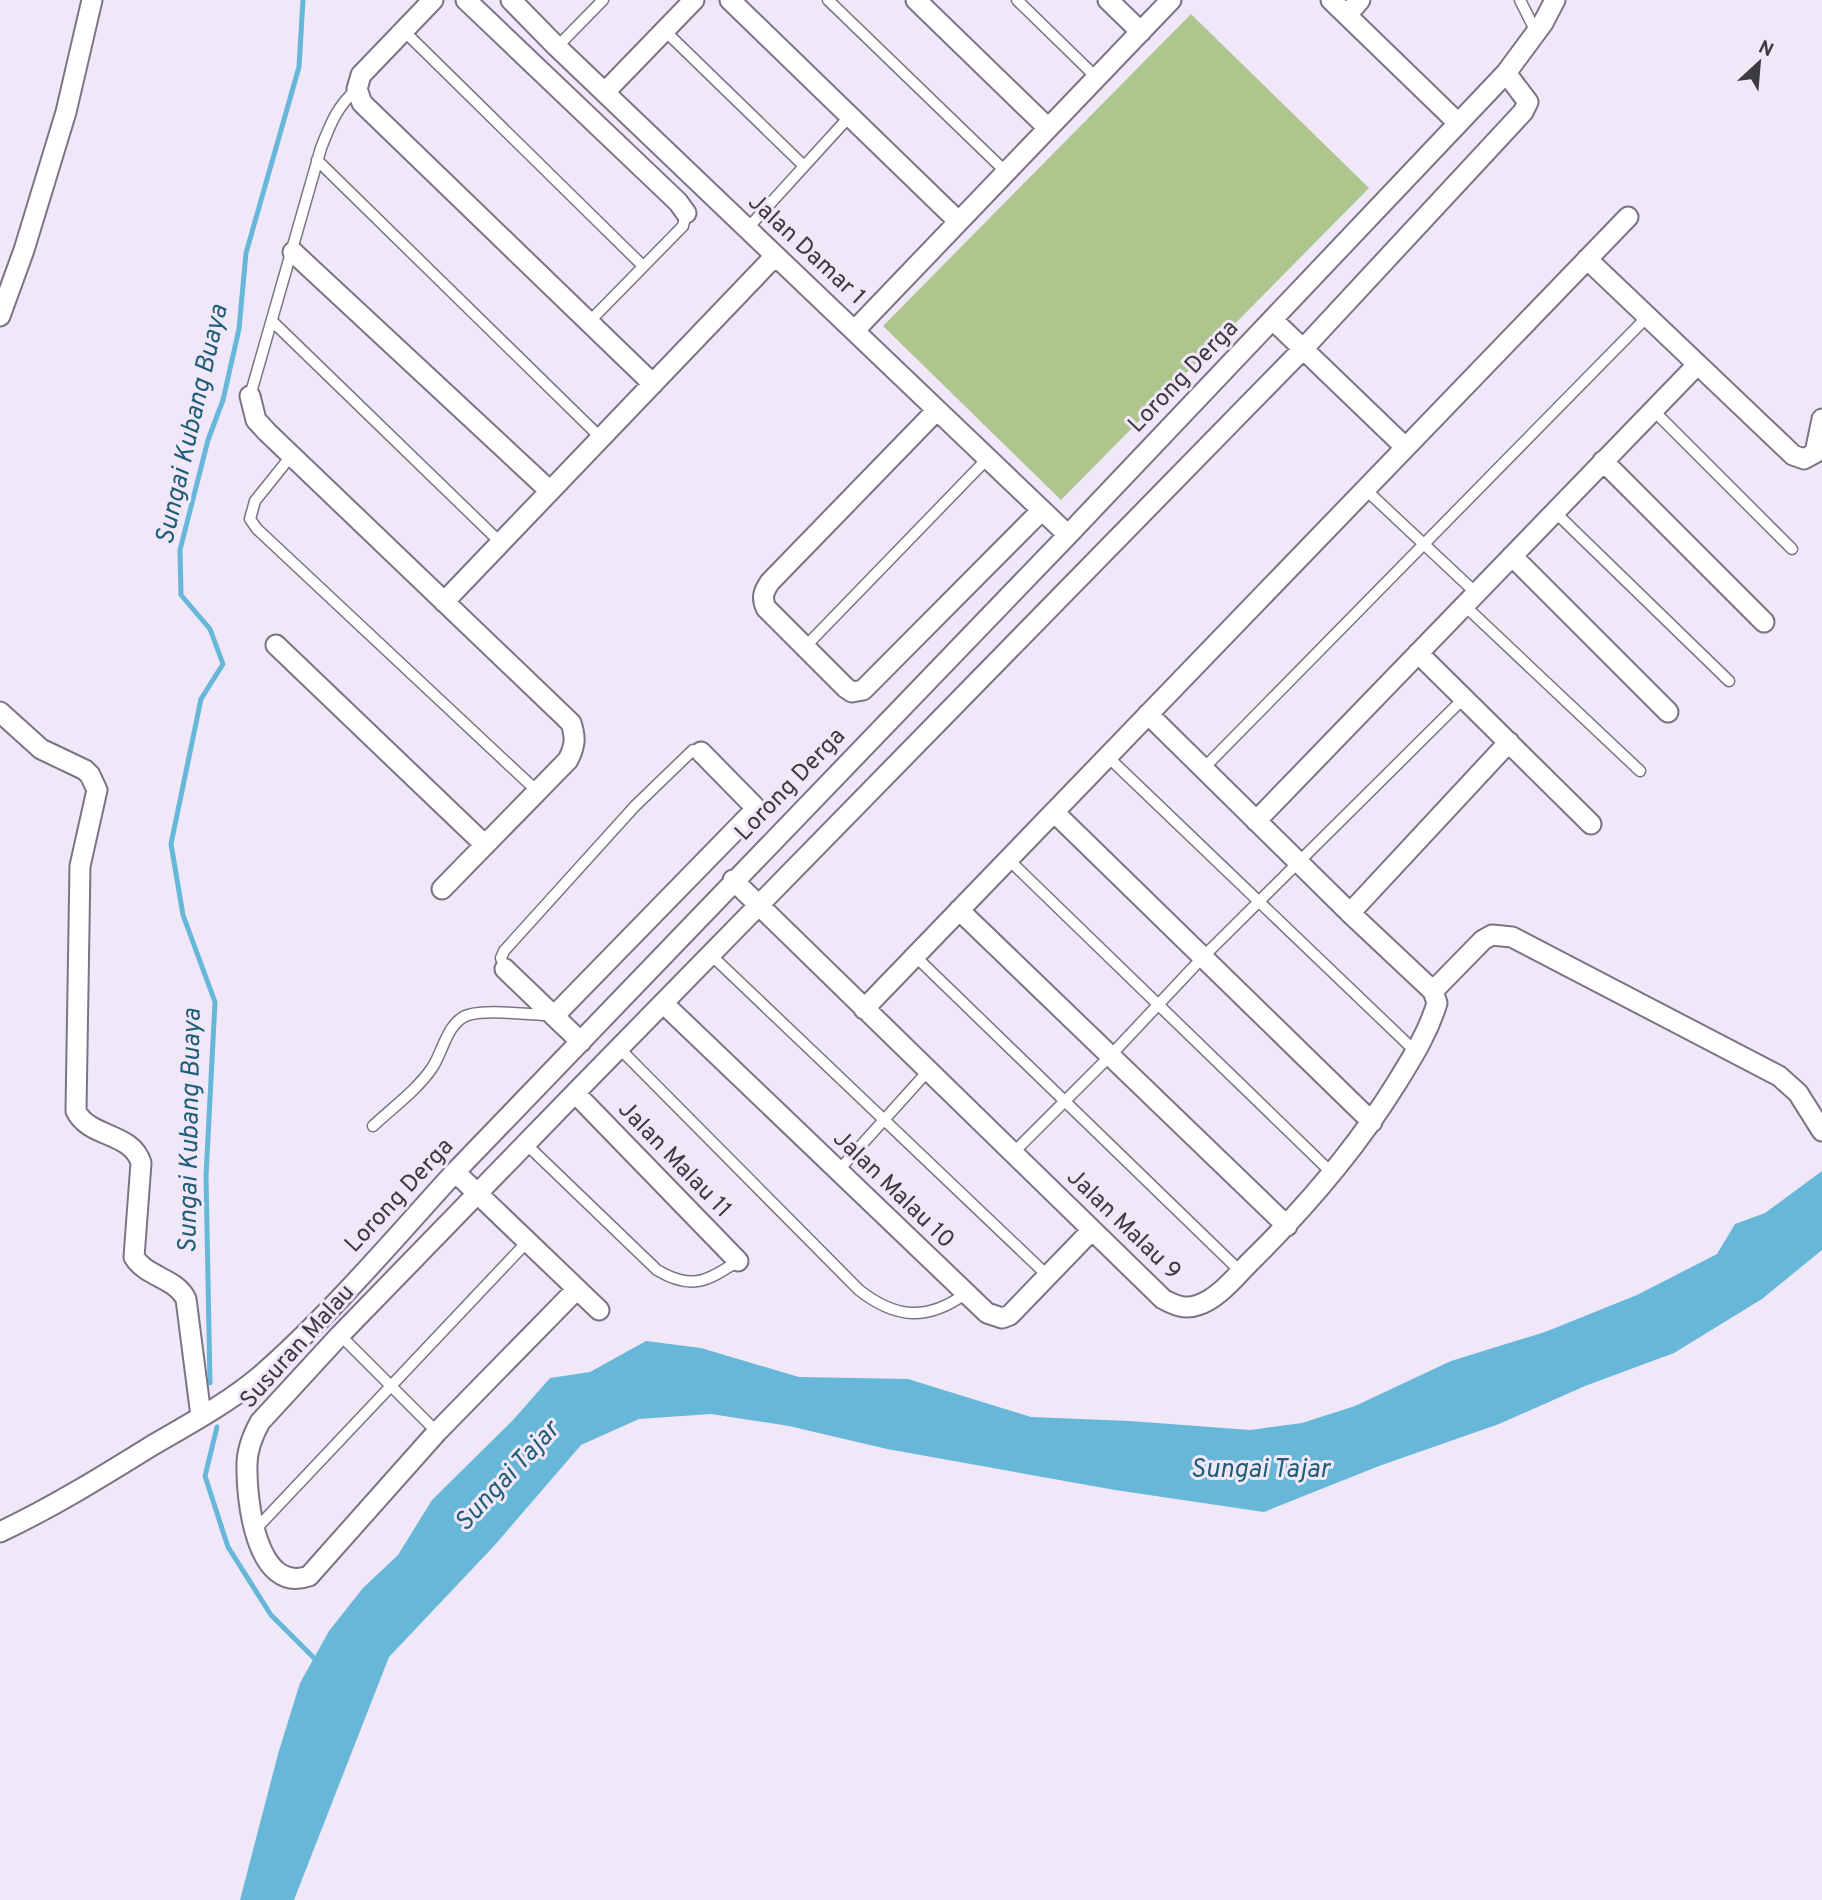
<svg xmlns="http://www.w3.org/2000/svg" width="1822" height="1900" font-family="Overpass,sans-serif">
	<rect width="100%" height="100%" fill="#f0e8f9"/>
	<!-- green -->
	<path fill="#aec68e" d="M1191,14L1369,188L1061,500L883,326Z"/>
	<!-- water -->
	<path fill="#67b7d9" d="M1822,1171V1250L1762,1299L1674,1353L1585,1386L1499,1424L1379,1466L1264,1512L1115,1490L887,1449L789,1426L711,1414L639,1419L581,1445L494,1546L389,1657L294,1900H240L278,1754L300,1683L329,1631L363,1588L398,1555L432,1500L513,1420L550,1378L590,1372L646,1341L701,1348L799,1377L908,1379L1031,1417L1130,1421L1250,1430L1302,1423L1355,1406L1451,1361L1545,1332L1637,1295L1717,1254L1735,1224L1765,1213Z"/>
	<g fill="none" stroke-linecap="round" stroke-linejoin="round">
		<!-- stream -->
		<path stroke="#67b7d9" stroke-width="5" d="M210,1383L206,1176L215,1002L183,915L171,844L201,699L223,664L210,629L181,595L180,550L208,440L223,400L239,329L246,253L299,67L303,0
			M217,1427L205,1476L228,1547L271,1615L314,1658L321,1660"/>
		<defs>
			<path id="service" d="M828,0L1006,172
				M1017,0L1097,78
				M1520,0L1536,32
				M404,31L642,265
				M665,31L804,166
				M557,47L603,0
				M317,160L601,438
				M747,229L849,117
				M272,321L501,543
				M588,323L683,226L686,213
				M250,396L321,148C330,125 337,106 357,89
				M1653,410L1792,549
				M291,456L255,501L250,519L257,529L538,792
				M1365,489L1476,593
				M1555,512L1729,681
				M1464,605L1640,771
				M804,648L987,459
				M1107,756L1416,1052
				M1203,769L1647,317
				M1008,859L1333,1174
				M710,954L1048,1276
				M915,956L1241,1272
				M505,969L501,958L504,951L635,806L693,750L701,752
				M619,1048L859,1290C896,1319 927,1321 965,1294
				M373,1126C392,1108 417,1090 432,1068C443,1052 447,1022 468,1015C490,1009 527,1015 550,1015
				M526,1144L657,1270C692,1291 707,1281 738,1261
				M1013,1153L1110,1056L1203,957L1464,698
				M838,1171L928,1071
				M340,1335L437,1432
				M254,1531L527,1242"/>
			<path id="minor" d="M433,0L361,75L357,89L362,103L653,384
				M466,0L678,202L686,213
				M511,0L557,47L1068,535
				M730,0L958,221
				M916,0L1048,128
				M1108,0L1141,32
				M1331,0L1458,123
				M1347,15L1360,0
				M605,92L694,0
				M293,252L550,491
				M1587,259L1793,455L1804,459L1815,453L1822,419
				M0,316L24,250L66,112L92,0
				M1273,320L1405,447
				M855,330L1171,0
				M250,396L256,420L267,432L571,723C576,738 575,746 568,760L442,889
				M937,410L770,582C764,591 761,597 766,608L846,688L852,692L863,690L1042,510
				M1603,461L1764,622
				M1512,556L1668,712
				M444,602L775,256
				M276,645L485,845
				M1418,653L1591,824
				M0,712L41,749L85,770L90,775L97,790L80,866L76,1111C89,1138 132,1132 141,1163L134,1257C146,1277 176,1278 186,1299L201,1416
				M1054,812L1372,1122
				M1256,821L1697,365
				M733,880L1163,1299C1174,1305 1185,1310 1198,1305C1218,1299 1236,1276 1251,1261C1306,1207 1355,1150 1396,1084C1412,1058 1428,1033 1437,1003L1433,991L1350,913L1148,714
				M959,910L1287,1226
				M1350,913L1509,742
				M505,969L581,1042
				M1433,991L1483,940L1492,935L1512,937L1779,1076L1798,1093L1822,1131
				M663,1003L987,1313L1002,1318L1010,1315L1092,1230
				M864,1009L1628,217
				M555,1015L753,812L754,806L701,752
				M575,1093L738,1261
				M455,1172L599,1310
				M577,1289L437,1432L309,1576C256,1595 246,1499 247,1464C247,1449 253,1435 260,1422L340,1335L575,1093L1303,349L1523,112L1528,102L1506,73
				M0,1532C53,1507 103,1476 153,1445C189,1424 228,1403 260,1376C329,1316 393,1240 455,1172L1068,535L1506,73L1543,23L1555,0"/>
		</defs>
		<!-- service casing -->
		<use href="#service" stroke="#7b7483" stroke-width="13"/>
		<!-- minor casing -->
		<use href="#minor" stroke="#7b7483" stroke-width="23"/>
		<!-- service -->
		<use href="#service" stroke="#fff" stroke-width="10"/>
		<!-- minor -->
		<use href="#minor" stroke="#fff" stroke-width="19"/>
	</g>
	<g text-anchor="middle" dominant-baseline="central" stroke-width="6" stroke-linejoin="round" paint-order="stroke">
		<!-- street labels -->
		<g font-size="24" fill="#3d3a40" stroke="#f0e8f9">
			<text transform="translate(806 250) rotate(43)">Jalan Damar 1</text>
			<text transform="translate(1184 377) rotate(-46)">Lorong Derga</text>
			<text transform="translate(791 785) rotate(-46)">Lorong Derga</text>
			<text transform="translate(674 1160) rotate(46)">Jalan Malau 11</text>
			<text transform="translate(893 1190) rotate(44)">Jalan Malau 10</text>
			<text transform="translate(400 1196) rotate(-47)">Lorong Derga</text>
			<text transform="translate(1123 1225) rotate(44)">Jalan Malau 9</text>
			<text transform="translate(298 1347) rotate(-48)">Susuran Malau</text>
		</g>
		<!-- water labels -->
		<g font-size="26" font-style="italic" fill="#1f5e76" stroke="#f0e8f9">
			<text transform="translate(193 425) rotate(-77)">Sungai Kubang Buaya</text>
			<text transform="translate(191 1131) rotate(-89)">Sungai Kubang Buaya</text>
			<text x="1260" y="1470">Sungai Tajar</text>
			<text transform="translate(508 1477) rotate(-47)">Sungai Tajar</text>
		</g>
	</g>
	<!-- north arrow -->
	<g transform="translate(1759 63) rotate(26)" stroke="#f0e8f9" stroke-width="5" paint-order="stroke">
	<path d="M0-5L12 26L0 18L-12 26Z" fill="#3d3a40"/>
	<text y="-10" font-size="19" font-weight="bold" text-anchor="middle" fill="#3d3a40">N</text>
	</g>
</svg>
